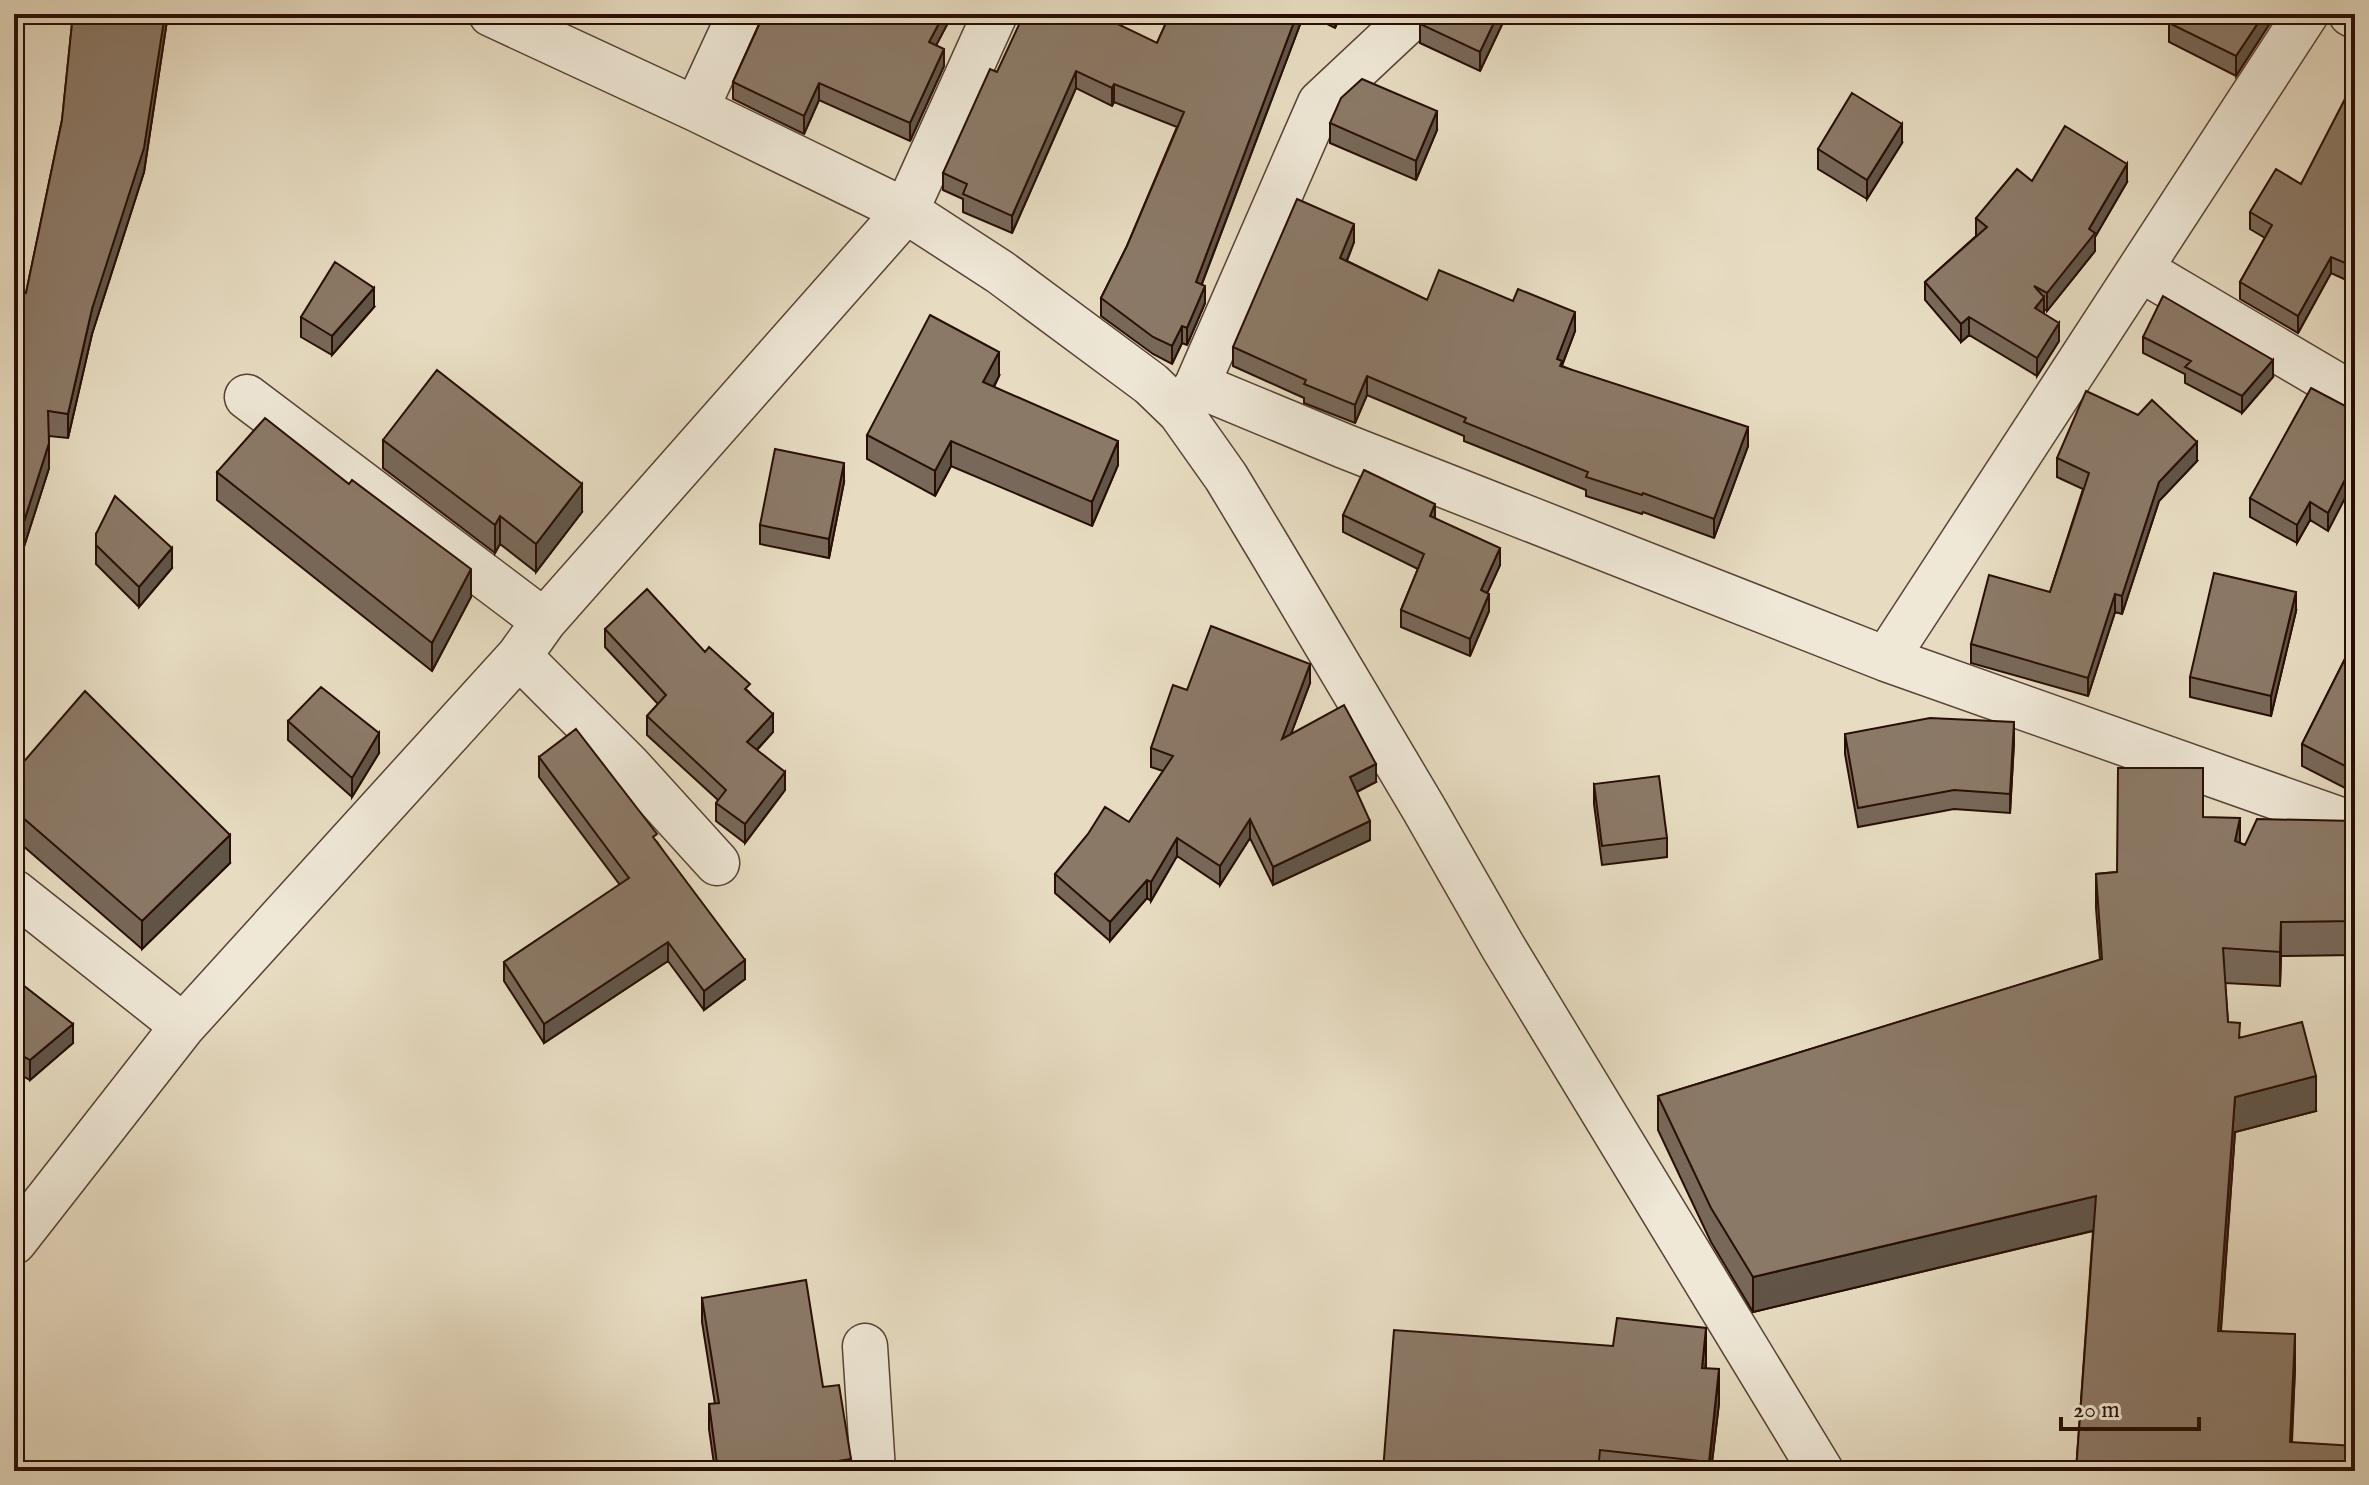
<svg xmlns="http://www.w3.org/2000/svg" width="2369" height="1485" font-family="'IM FELL English',serif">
	<rect width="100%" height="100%" fill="#e7dcc2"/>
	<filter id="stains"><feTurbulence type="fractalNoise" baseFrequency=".0025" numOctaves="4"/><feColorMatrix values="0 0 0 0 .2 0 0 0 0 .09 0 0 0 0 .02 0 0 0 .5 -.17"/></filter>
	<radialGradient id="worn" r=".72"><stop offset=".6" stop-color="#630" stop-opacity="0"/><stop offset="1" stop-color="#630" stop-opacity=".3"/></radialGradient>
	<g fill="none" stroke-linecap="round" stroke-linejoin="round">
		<defs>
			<path id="minor" d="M491,14L696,109L906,211L1000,272L1151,384L1180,412L1226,477L1270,550L1424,809L1503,947L1821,1471
				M2351,14L2355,16
				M696,109L740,14
				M2140,269L2355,396
				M1197,385L1344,446L1886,659L2355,825
				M247,397L544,621
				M1181,410L1197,385L1320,103L1415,14
				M519,656L628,765L717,863
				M1886,659L2306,14
				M14,892L183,1026
				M14,1242L183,1026L519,656L544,621L906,211L995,14
				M865,1346L873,1471"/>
		</defs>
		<!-- minor casing -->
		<use href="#minor" stroke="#584234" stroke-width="47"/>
		<!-- minor -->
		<use href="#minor" stroke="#efe8d7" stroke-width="44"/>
	</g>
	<!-- wall -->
	<path fill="#786859" stroke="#280e04" stroke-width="2" d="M73,14H168L144,172L92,334L68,438L49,436V468L14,578V326L26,293L62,120Z
		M760,14H950V19L936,45L944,66L910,141L819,100L804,134L733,99V82L760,22Z
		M1170,14H1304L1202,284L1205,303L1187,345L1182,343L1172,364L1153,354L1101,316V298L1127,246L1177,127L1114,102L1112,106L1076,88L1012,233L963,212V199L943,190V173L997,72L1157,43Z
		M1307,14H1341L1335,28Z
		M1429,14H1507L1480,71L1420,43V24Z
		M2173,14H2276L2236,76L2169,42V23Z
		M2355,90V284L2331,273L2298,333L2240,299V282L2265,238L2250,229V212L2301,184L2351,100Z
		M1330,123L1437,130L1416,180L1330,143Z
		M1902,143L1867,199L1818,169V149Z
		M2032,181L2127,182L2095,237V251L2047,311L2044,309V314L2059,341L2037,376L1969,335L1961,342L1925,300V282L1976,236V218Z
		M1354,242L1347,261L1427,300L1575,331L1562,366L1748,446L1714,538L1643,512L1642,514L1586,496V490L1464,441V436L1367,395L1355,423L1304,403V398L1233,366V347Z
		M374,307L332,355L301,337V317Z
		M2143,337L2273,377L2242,413L2185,383V374L2143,353Z
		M999,376L994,387L1118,465L1092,526L951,466L935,496L867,459V435Z
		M2355,411L2328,531L2310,520L2297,543L2250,517V498Z
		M383,440L582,512L536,572L500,544L495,553L383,468Z
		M2057,458L2197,461L2159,501L2122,614L2115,612L2088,696L1971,663V644L2050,592L2083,489L2057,477Z
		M217,472L471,597L432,671L217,500Z
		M844,482L829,558L760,544V525Z
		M1343,515L1435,518L1500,565L1487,593L1489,611L1470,656L1401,627V610L1418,569L1343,532Z
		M96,534L172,568L139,607L96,564Z
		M2296,611L2271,716L2190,697V677Z
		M605,629L705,652L750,693L773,732L757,750L785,790L745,843L716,821V803L718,800L647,735V716L658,704L605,647Z
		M2355,639V793L2302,766V744Z
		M1310,683L1291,734L1376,782L1357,792L1370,840L1273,885L1250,838L1220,885L1177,856L1151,901L1147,898L1110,941L1055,893V874L1129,822L1163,771L1151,767V748L1187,690Z
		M288,721L379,753L352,797L288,740Z
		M1845,734L2014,742L2010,813L1954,809L1858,827L1845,754Z
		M539,757L657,842L745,979L704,1010L668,961L544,1043L504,981V962L620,885L539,777Z
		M14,773L230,863L142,949L14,838Z
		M1594,784L1667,838V857L1602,865L1594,804Z
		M2203,817L2240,843L2245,845L2355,821V955L2281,956L2280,986L2225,983L2228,1022L2240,1037L2316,1111L2235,1132L2221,1331L2295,1368L2292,1442L2076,1471L2093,1231L1753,1312L1711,1242L1658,1130V1096L2100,960L2096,908V874L2117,872Z
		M14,978L73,1043L30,1080L14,1071Z
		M702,1298L823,1387L851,1459V1471H715L709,1429V1404H715L702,1322Z
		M1706,1361V1368L1719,1403L1711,1471H1383Z"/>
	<!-- shaded-wall -->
	<path fill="#615548" stroke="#280e04" stroke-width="2" d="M165,14H168L144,172L92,334L68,438V414L92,309Z
		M944,14H950V19L929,59V42Z
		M1297,14H1304L1196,299V282Z
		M1335,14H1341L1335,28Z
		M1498,14H1507L1480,71V52Z
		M2264,14H2276L2236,76V56Z
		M944,49V66L910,141V123Z
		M1076,71V88L1012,233V216Z
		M819,83V100L804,134V116Z
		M1114,84V102L1112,106V88Z
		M1437,111V130L1416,180V161Z
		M1902,124V143L1867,199V180Z
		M2127,164V182L2095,237V251L2047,311V293L2089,229Z
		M1354,224V242L1340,277V258Z
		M2331,257V273L2298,333V316Z
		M1205,286V303L1187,345V328Z
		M374,288V307L332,355V336Z
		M2044,297V315L2035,308Z
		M1575,312V331L1562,365V380L1557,359Z
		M1969,317V335L1961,342V324Z
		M2059,323V341L2037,376V358Z
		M1182,326V343L1172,364V346Z
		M999,352V376L983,407V382Z
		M2273,360V377L2242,413V396Z
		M1367,376V395L1355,423V405Z
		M1748,427V446L1714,538V519Z
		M951,441V466L935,496V471Z
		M1118,441V465L1092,526V502Z
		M2197,442V461L2159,501L2122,614V596L2159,482Z
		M49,443V468L14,578V553Z
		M2355,460V479L2328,531V513Z
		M844,463V482L829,558V539Z
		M582,484V512L536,572V544Z
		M2310,502V520L2297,543V525Z
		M1435,504V522L1430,516Z
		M500,516V544L495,553V525Z
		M172,548V568L139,607V587Z
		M1500,548V565L1481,607V590Z
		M471,569V597L432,671V643Z
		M2296,592V611L2271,716V696Z
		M1489,594V611L1470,656V639Z
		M2115,594V612L2088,696V678Z
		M1310,664V683L1282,758V739Z
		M773,714V732L747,760V742Z
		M2014,722V742L2010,813V794Z
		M379,733V753L352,797V778Z
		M1376,764V782L1350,795V777Z
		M785,772V790L745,843V824Z
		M2240,818V853L2235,841Z
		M1250,819V838L1220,885V866Z
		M1370,821V840L1273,885V867Z
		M230,835V863L142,949V921Z
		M1177,838V856L1151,901V882Z
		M1147,880V898L1110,941V922Z
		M2281,922V956L2280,986V952Z
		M668,942V961L544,1043V1024Z
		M745,960V979L704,1010V991Z
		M73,1024V1043L30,1080V1060Z
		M2316,1076V1111L2235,1132L2218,1366V1331L2235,1097Z
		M2096,1196V1230L1753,1312V1277Z
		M1706,1328V1361L1702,1401V1368Z
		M2295,1334V1368L2290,1471V1442Z
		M1719,1369V1403L1711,1471H1709Z"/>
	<!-- building -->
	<path fill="#8b7967" stroke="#280e04" stroke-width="2" d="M73,14H165L144,148L92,309L68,414L48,411L49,443L14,553V326L20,292L26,293L62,120Z
		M764,14H944L929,42L944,49L910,123L819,83L804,116L733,82Z
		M1024,14H1097L1157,43L1170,14H1297L1196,282L1205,286L1187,328L1182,326L1172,346L1153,337L1101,298L1127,246L1184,112L1114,84L1112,88L1076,71L1012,216L963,194L967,184L943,173L990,69L997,72Z
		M1429,14H1498L1480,52L1420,24Z
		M2173,14H2264L2236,56L2169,23Z
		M1362,79L1437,111L1416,161L1330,123L1341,98Z
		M2355,90V267L2331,257L2298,316L2240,282L2272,225L2250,212L2276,169L2301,184L2346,97L2351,100Z
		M1852,93L1902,124L1867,180L1818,149Z
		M2065,126L2127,164L2089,229L2095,233L2047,293L2034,286L2044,297L2035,308L2059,323L2037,358L1969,317L1961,324L1925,282L1987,227L1976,218L2017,169L2032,181Z
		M1297,199L1354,224L1340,258L1427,300L1439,270L1513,301L1518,289L1575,312L1557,359L1562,361L1560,366L1748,427L1714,519L1643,493L1642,495L1586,477L1588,472L1464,422L1466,418L1367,376L1355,405L1304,384L1306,380L1233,347Z
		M335,262L374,288L332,336L301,317Z
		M2163,296L2273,360L2242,396L2185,367L2191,361L2143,337Z
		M930,315L999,352L983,382L1118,441L1092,502L951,441L935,471L867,435Z
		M437,370L582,484L536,544L500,516L495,525L383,440Z
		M2311,388L2355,411V460L2328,513L2310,502L2297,525L2250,498Z
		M2086,391L2138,415L2152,400L2197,442L2159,482L2122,596L2115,594L2088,678L1971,644L1989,575L2050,592L2089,473L2057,458Z
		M265,418L349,484L352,480L471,569L432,643L217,472Z
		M775,449L844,463L829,539L760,525Z
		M1364,470L1435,504L1430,516L1500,548L1481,590L1489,594L1470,639L1401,610L1424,554L1343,515Z
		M115,496L172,548L139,587L96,545V534Z
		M2214,573L2296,592L2271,696L2190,677Z
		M647,589L705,652L709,647L750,684L745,689L773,714L747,742L785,772L745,824L716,803L726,790L647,716L666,695L605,629Z
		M1211,626L1310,664L1282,739L1344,705L1376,764L1350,777L1370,821L1273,867L1250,819L1220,866L1177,838L1151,882L1147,880L1110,922L1055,874L1088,834L1105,807L1129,822L1173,756L1151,748L1173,685L1187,690Z
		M2355,639V771L2302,744Z
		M321,687L379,733L352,778L288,721Z
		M85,691L230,835L142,921L14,810V773Z
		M1930,718L2014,722L2010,794L1954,790L1858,808L1845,734Z
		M576,729L657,834L653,837L745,960L704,991L668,942L544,1024L504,962L629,878L539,757Z
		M2118,768H2203V817L2240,818L2235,841L2245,845L2257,819L2355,821V921L2281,922L2280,952L2223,948L2228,1022L2240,1023L2239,1038L2302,1022L2316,1076L2235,1097L2218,1331L2295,1334L2290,1442L2355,1446V1471H2076L2096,1196L1753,1277L1711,1208L1658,1096L2102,959L2096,874L2117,872Z
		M1659,776L1667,838L1602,846L1594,784Z
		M14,978L73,1024L30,1060L14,1051Z
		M806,1280L823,1387L839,1385L851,1459L773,1471H718L709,1404L719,1403L702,1298Z
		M1617,1318L1706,1328L1702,1368L1719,1369L1709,1462L1600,1450L1598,1471H1383L1394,1330L1613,1346Z"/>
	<!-- margin -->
	<rect width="2369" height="1485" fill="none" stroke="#e7dcc2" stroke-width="48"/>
	<rect x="16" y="16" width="2337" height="1453" fill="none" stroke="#280e04" stroke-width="4"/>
	<rect x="24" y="24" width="2321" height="1437" fill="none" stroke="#280e04" stroke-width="2"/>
	<!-- scale -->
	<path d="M2061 1417v12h138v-12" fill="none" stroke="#280e04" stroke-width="4"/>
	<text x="2073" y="1417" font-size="24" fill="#280e04" stroke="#efe8d7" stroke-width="6" paint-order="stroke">20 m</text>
	<rect width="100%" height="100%" filter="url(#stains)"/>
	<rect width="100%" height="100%" fill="url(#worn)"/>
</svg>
